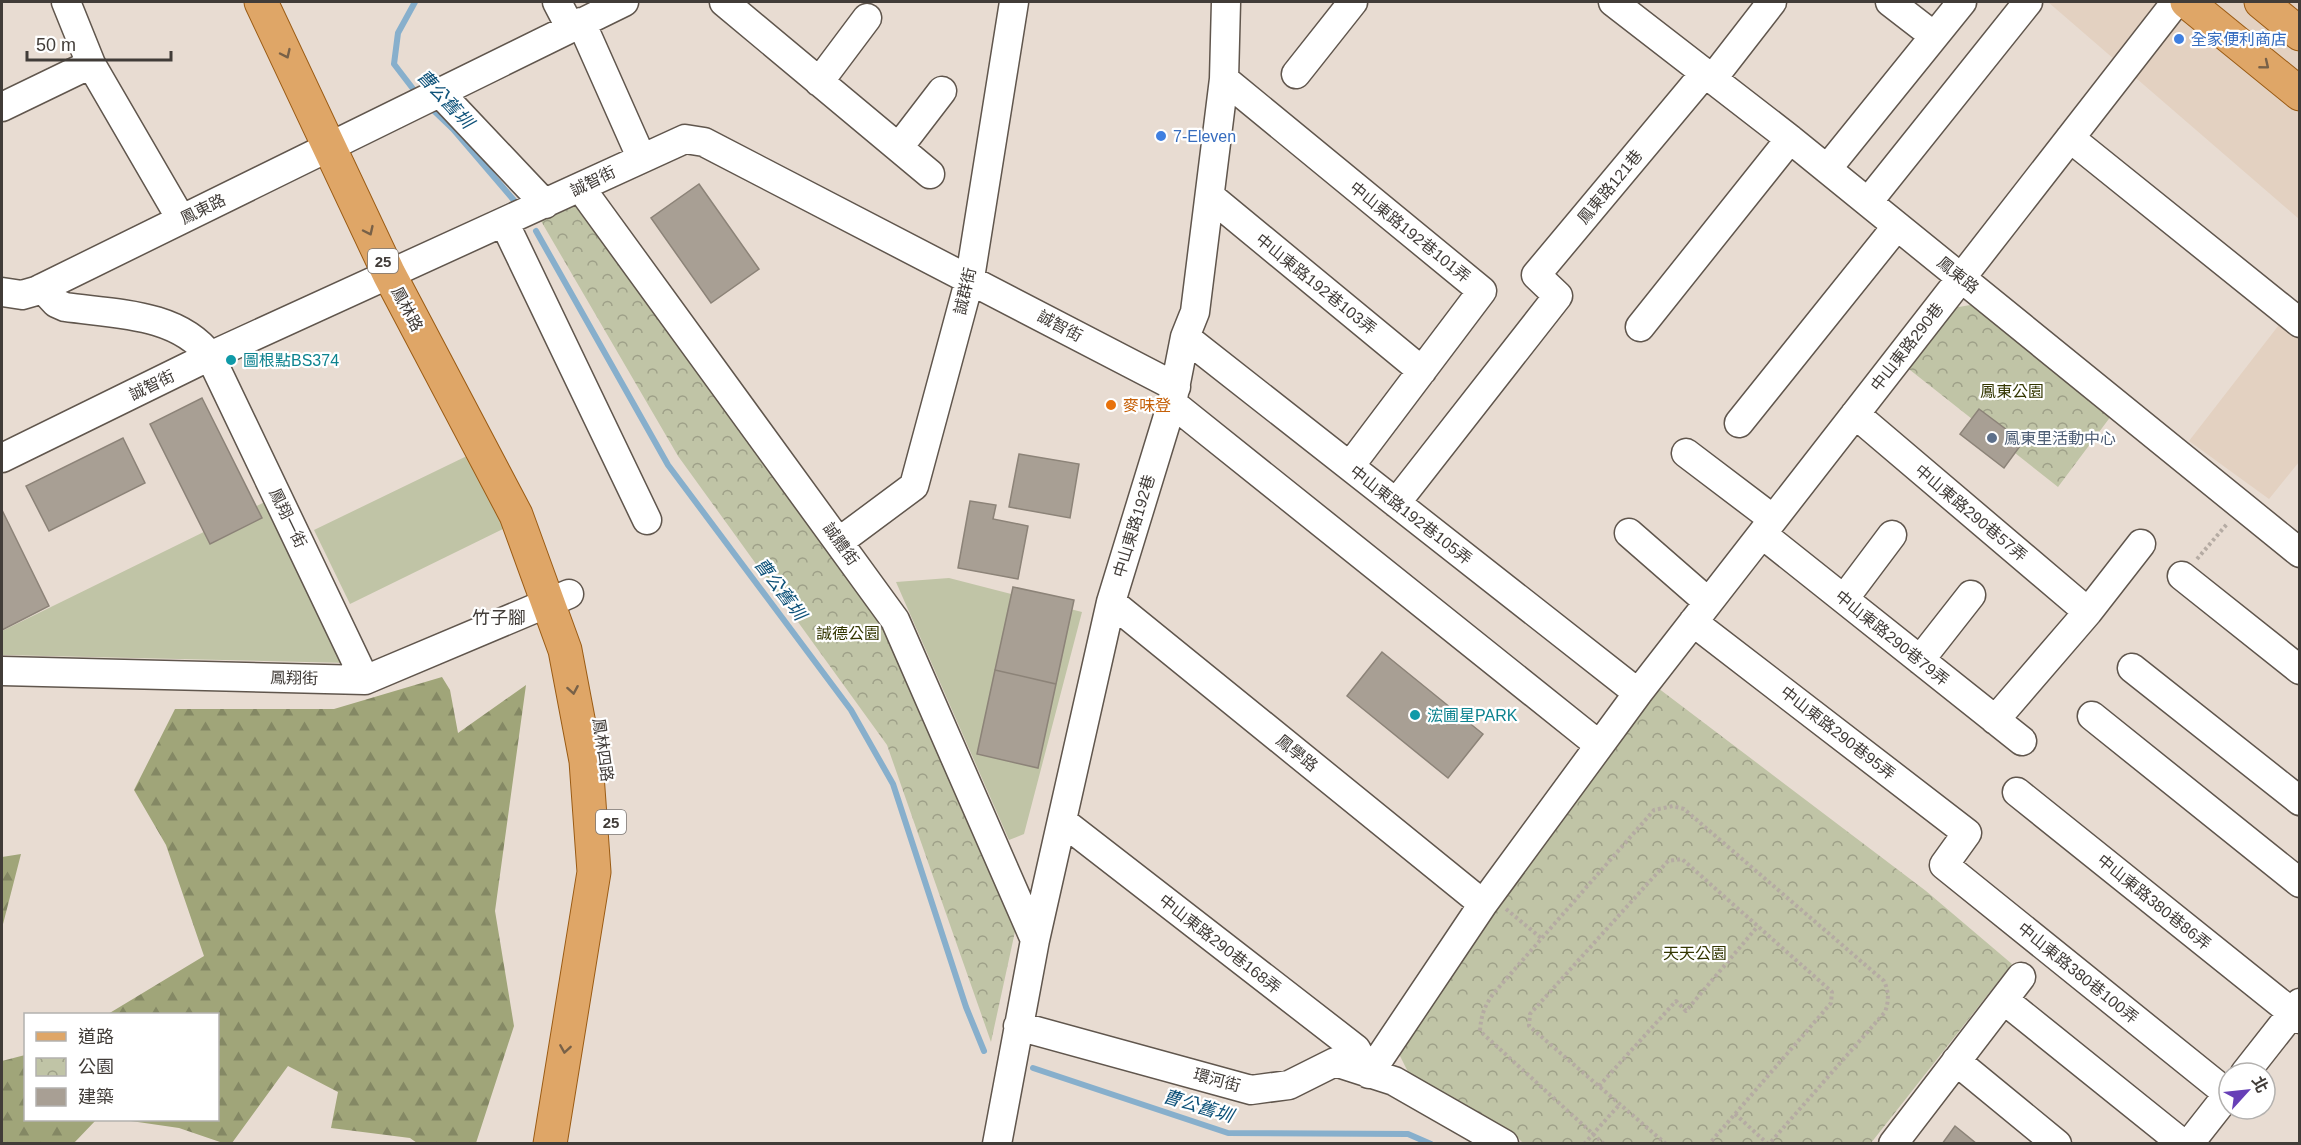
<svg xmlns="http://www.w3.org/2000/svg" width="2301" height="1145" font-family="Helvetica,'Noto Sans TC',sans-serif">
	<defs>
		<pattern id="forest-firs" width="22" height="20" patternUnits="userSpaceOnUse" patternTransform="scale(1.5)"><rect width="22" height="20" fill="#a0a579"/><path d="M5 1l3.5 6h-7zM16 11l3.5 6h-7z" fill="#848864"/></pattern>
		<pattern id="park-crowns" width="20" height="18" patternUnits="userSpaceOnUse" patternTransform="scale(1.5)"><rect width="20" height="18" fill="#c0c4a6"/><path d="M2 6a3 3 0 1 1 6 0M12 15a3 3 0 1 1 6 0" fill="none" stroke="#9ea088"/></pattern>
	</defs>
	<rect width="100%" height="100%" fill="#e8dcd2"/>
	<!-- built -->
	<path fill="#e3d1c1" d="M2048,2H2299V219Z
		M2299,299V462L2269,499L2189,441Z"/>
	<!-- grass -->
	<path fill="#c0c4a6" d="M471,454L505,528L350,604L314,530Z
		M271,499L348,663L2,655V631Z
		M949,578L1082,612L1024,834L1009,840L896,582Z"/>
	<!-- forest -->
	<path fill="url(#forest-firs)" d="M442,677L450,690L458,733L526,685L495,911L514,1026L476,1143H417L410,1138L331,1128L338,1092L288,1066L232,1143H223L179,1128L124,1120H218V1014H108L204,956L166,845L134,790L175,709H334Z
		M21,854L2,928V857Z
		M25,1055L26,1120H96L74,1143H2V1061Z"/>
	<!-- park -->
	<path fill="url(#park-crowns)" d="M577,204L884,625L1016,927L991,1042L887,745L678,456L541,221Z
		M1976,304L2114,412L2058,487L1905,366L1953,308Z
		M1658,688L1926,891L2012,964L1871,1143H1523L1512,1132L1410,1076L1398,1052L1512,882Z"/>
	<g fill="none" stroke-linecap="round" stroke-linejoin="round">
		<!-- stream -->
		<path stroke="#87afcc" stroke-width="6" d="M415,2L398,33L394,64L417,94
			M428,105L453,129L518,205
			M536,231L668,465L851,710L893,784L966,1007L984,1051
			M1033,1068L1228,1133L1408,1134L1431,1144"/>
	</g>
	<!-- building -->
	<path fill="#a89f94" stroke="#8c8378" stroke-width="1.5" d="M699,184L759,269L711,303L651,218Z
		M202,398L262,518L210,544L150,424Z
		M1979,409L2023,442L2004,468L1960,434Z
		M123,438L145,483L49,531L26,486Z
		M1019,454L1079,464L1070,518L1009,507Z
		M970,501L996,505L993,519L1028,526L1018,579L958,568Z
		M2,510L49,606L2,630Z
		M1013,587L1074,600L1056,684L995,670Z
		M1382,652L1483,734L1448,778L1347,696Z
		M995,670L1056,684L1038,768L977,754Z
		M1955,1126L1977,1144H1942Z"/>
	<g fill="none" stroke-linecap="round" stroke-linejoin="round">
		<defs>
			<path id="minor" d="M66,2L91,64L181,219
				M557,2L570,27
				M724,2L930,174
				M1613,2L1790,139L2300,553
				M1890,2L1934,36
				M581,22L641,157
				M1296,74L1353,2
				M1713,78L1772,2
				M1224,79L1482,291L1350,466
				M819,82L867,18
				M440,93L545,204
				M2,107L91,64
				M2070,138L2300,323
				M899,147L942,91
				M1827,169L1962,2
				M580,187L895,620L1035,940
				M1211,197L1422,371
				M1868,202L2028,2
				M504,222L647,520
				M42,288L56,303L65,307C115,314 178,313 210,356L365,680
				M2,292L22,295L36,291L624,2
				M1640,327L1790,139
				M1185,337L1638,693
				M1172,403L1599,745
				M1855,414L2088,612
				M1739,423L1897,226
				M1686,453L1773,519
				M2,458L210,356L685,139L704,142L1176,387
				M1396,503L1558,296L1536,275L1704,74
				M1629,533L1708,602
				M1762,534L2022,741
				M840,541L914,486L970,278L1014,2
				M2182,576L2300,670
				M1844,599L1892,535
				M1111,602L1483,904
				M1693,622L1967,833L1944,865L2228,1094
				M1920,660L1971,595
				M2132,668L2300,801
				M2,671L365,680L569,594
				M2092,716L2300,883
				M1995,720L2088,612L2141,544
				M2017,792L2300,1019
				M1062,821L1356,1049L1369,1074L1483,904L1638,693L2176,2
				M2004,1000L2183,1144
				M1018,1026L1251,1090L1289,1085L1335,1062L1394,1081L1504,1144
				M1956,1061L2057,1144
				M2245,1073L2300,1003
				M997,1144L1035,940L1111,602L1172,403L1185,337L1195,312L1224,79L1226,2
				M1893,1144L2021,977
				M2189,1144L2229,1093"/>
			<path id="major" d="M261,2L389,274L516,515L565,650L586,761L594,872L550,1144
				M2187,2L2300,94
				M2261,2L2300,34"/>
		</defs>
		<!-- minor casing -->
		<use href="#minor" stroke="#60564d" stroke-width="31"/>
		<!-- major casing -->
		<use href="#major" stroke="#9a5b14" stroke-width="35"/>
		<!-- path -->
		<path stroke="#b5aba3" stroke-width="4" stroke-dasharray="3 3" stroke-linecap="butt" d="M2197,559L2227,524
			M1506,909L1541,938
			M1599,1086L1676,1001L1686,1011L1758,926
			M1735,1114L1768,1144
			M1584,1144L1620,1104
			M1604,1144L1480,1031C1481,1016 1484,1007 1493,994L1654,810L1673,806L1684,809L1884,981C1889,992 1889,1001 1885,1012L1769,1144
			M1666,1144L1529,1026L1530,1014L1668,861L1682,859L1832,992L1831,1003L1709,1144"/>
		<!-- minor -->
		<use href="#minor" stroke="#fff" stroke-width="28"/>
		<!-- major -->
		<use href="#major" stroke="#dfa667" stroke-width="33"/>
	</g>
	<!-- one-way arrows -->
	<defs><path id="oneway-chevron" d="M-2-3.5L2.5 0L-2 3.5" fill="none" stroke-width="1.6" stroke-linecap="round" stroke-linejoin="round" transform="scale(1.5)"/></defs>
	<g stroke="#786148">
		<use href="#oneway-chevron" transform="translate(286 54) rotate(65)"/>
		<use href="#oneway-chevron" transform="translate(2265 65) rotate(39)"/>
		<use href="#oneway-chevron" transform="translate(369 231) rotate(65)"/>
		<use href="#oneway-chevron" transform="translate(573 690) rotate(80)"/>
		<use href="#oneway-chevron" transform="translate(565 1049) rotate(99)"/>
	</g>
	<!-- markers -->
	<g fill="#3f7fe0" stroke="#fff" stroke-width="2">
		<circle cx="2179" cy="39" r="6"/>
		<circle cx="1161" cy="136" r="6"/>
	</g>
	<g fill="#0f9aa8" stroke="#fff" stroke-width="2">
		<circle cx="231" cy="360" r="6"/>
		<circle cx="1415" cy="715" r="6"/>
	</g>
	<circle fill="#e8710a" stroke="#fff" stroke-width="2" cx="1111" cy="405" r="6"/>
	<circle fill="#5c6f8a" stroke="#fff" stroke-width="2" cx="1992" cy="438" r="6"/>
	<g text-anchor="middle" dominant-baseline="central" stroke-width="4.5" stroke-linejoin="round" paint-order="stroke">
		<!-- shield labels -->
		<g fill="#fff" stroke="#7a7674" stroke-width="1.5">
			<rect x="368" y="249" width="30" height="24" rx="4.5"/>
			<rect x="596" y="810" width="30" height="24" rx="4.5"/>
		</g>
		<g font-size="15" font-weight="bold" fill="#413c38">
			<text x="383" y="261">25</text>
			<text x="611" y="822">25</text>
		</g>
		<!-- shop labels -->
		<g font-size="16" fill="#366cbe" stroke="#fff" text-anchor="start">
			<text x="2191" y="39">全家便利商店</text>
			<text x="1173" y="136">7-Eleven</text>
		</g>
		<!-- street labels -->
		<g font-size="16" fill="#413c38" stroke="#fff">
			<text transform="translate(593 181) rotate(-26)">誠智街</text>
			<text transform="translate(1610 187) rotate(-50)">鳳東路121巷</text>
			<text transform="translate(203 209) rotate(-26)">鳳東路</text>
			<text transform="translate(1410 232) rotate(39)">中山東路192巷101弄</text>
			<text transform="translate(1958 275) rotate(39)">鳳東路</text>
			<text transform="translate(1316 284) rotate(39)">中山東路192巷103弄</text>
			<text transform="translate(965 291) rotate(-77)">誠群街</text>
			<text transform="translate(407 309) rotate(62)">鳳林路</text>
			<text transform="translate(1060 326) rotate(28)">誠智街</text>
			<text transform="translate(1907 347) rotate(-52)">中山東路290巷</text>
			<text transform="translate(152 385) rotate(-26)">誠智街</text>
			<text transform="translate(1971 513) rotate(40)">中山東路290巷57弄</text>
			<text transform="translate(1411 515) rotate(38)">中山東路192巷105弄</text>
			<text transform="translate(288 518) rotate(64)">鳳翔一街</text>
			<text transform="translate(1134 526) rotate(-73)">中山東路192巷</text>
			<text transform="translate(841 544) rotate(54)">誠體街</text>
			<text transform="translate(1892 638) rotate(39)">中山東路290巷79弄</text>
			<text transform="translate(294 678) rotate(1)">鳳翔街</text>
			<text transform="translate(1838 733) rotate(38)">中山東路290巷95弄</text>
			<text transform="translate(603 750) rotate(82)">鳳林四路</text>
			<text transform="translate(1297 753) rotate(39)">鳳學路</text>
			<text transform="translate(2154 902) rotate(39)">中山東路380巷86弄</text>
			<text transform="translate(1220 944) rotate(38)">中山東路290巷168弄</text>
			<text transform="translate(2078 973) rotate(39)">中山東路380巷100弄</text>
			<text transform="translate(1217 1080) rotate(15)">環河街</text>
		</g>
		<!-- culture labels -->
		<g font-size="16" fill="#0d838f" stroke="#fff" text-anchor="start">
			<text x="243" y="360">圖根點BS374</text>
			<text x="1427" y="715">浤圃星PARK</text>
		</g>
		<!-- park labels -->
		<g font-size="16" fill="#333600" stroke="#fff">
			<text x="2012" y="391">鳳東公園</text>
			<text x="848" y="633">誠德公園</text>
			<text x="1695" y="953">天天公園</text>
		</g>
		<!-- food labels -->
		<g font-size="16" fill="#c56008" stroke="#fff" text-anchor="start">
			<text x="1123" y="405">麥味登</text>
		</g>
		<!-- service labels -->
		<g font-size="16" fill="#4e5e75" stroke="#fff" text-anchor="start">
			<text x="2004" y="438">鳳東里活動中心</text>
		</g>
		<!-- water labels -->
		<g font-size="18" font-style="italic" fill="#10537a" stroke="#fff">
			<text transform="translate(445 99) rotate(47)">曹公舊圳</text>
			<text transform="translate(780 589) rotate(53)">曹公舊圳</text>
			<text transform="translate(1198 1106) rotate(17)">曹公舊圳</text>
		</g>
		<!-- neighbourhood labels -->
		<g font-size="18" fill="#413c38" stroke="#fff">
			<text x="499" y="618">竹子腳</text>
		</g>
	</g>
	<!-- border -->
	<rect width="2301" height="1145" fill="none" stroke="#413c38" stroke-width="6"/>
	<!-- legend -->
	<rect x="24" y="1013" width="195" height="108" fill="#ffffff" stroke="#b3b1af" stroke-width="1.5"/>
	<rect x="36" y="1032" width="30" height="9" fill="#dfa667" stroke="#b3b1af" stroke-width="1.5"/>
	<text x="78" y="1043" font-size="18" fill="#413c38">道路</text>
	<rect x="36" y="1058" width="30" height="18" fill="url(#park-crowns)" stroke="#b3b1af" stroke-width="1.5"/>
	<text x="78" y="1073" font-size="18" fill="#413c38">公園</text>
	<rect x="36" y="1088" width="30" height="18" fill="#a89f94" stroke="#b3b1af" stroke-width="1.5"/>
	<text x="78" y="1103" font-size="18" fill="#413c38">建築</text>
	<!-- north arrow -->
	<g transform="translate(2247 1091) rotate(63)"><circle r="28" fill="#ffffff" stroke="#b3b1af" stroke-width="1.5"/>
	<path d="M0-4.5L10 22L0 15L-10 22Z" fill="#673fb7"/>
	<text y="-9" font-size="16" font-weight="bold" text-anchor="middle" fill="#413c38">北</text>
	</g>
	<!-- scale -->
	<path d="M27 51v9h144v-9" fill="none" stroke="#413c38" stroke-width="3"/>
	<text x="36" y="51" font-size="18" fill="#413c38" stroke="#ffffff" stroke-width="4.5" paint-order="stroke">50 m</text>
</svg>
